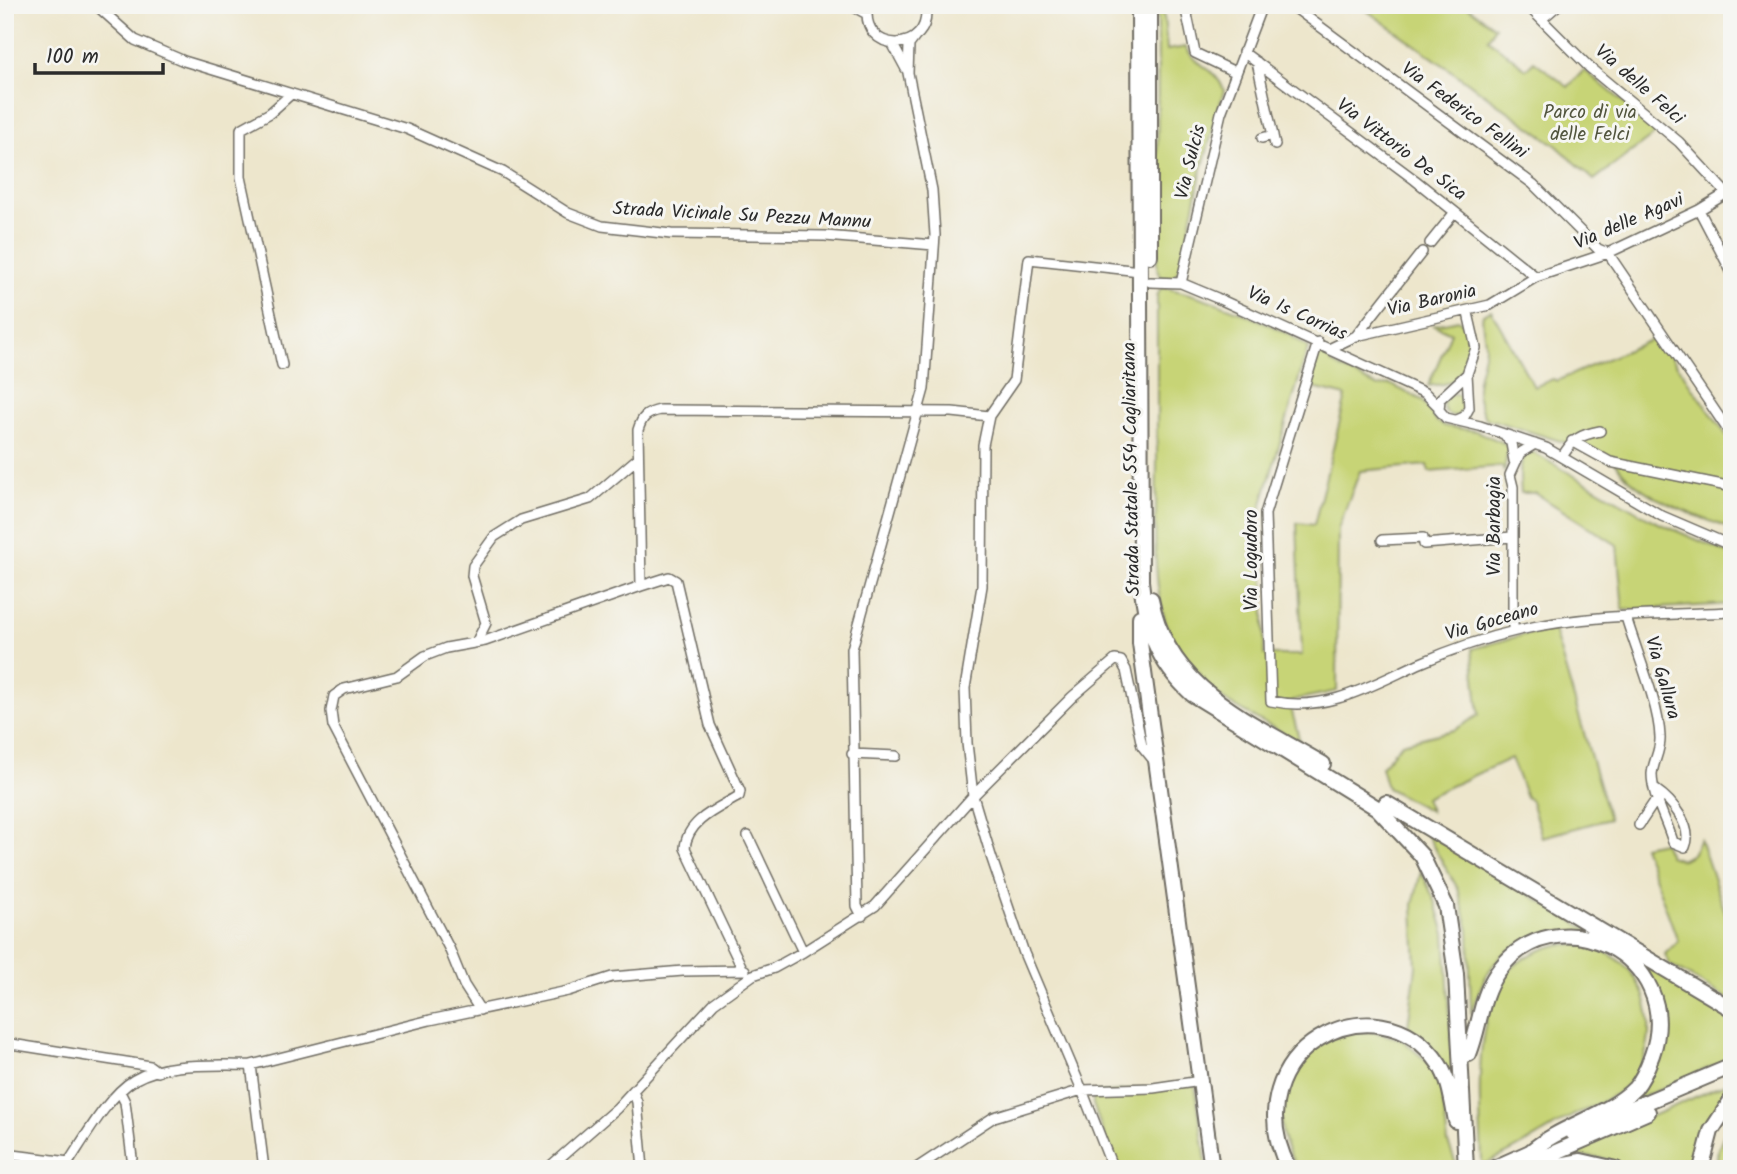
<svg xmlns="http://www.w3.org/2000/svg" width="1737" height="1174" font-family="Kalam,sans-serif">
	<rect width="100%" height="100%" fill="#f6f6f2"/>
	<filter id="ink" filterUnits="userSpaceOnUse"><feTurbulence type="fractalNoise" baseFrequency=".0143" numOctaves="2"/><feDisplacementMap in="SourceGraphic" scale="14" xChannelSelector="R" yChannelSelector="G"/><feConvolveMatrix kernelMatrix="1 2 1 2 8 2 1 2 1" color-interpolation-filters="sRGB"/></filter>
	<filter id="wash" filterUnits="userSpaceOnUse"><feTurbulence type="fractalNoise" baseFrequency=".00686" numOctaves="4" result="noise"/><feDisplacementMap in="SourceGraphic" scale="28" xChannelSelector="R" yChannelSelector="G"/><feGaussianBlur stdDeviation="1.57" result="paint"/><feColorMatrix in="noise" values="0 0 0 0 0 0 0 0 0 0 0 0 0 0 0 0 0 1.4 0 .05"/><feComposite in="paint" operator="in"/></filter>
	<g filter="url(#wash)">
		<rect width="100%" height="100%" fill="#ede6cc"/>
		<!-- green -->
		<path fill="#c7d476" stroke="#798050" stroke-width="2" d="M1158,5H1163L1167,50L1186,47C1196,67 1215,67 1224,90L1202,169L1181,267L1173,278L1161,277L1157,267Z
			M1359,5H1465L1495,27L1488,39L1526,69L1534,61L1568,87L1584,70L1659,131L1594,180L1557,146Z
			M1161,288C1194,291 1285,327 1308,348L1259,514L1264,566V655H1302L1297,523L1314,525L1346,396L1309,387L1319,354H1326L1331,363L1378,387L1390,384L1422,400L1436,421L1445,426L1476,431L1504,443L1508,448L1504,472L1502,466L1429,472L1427,465L1360,471L1338,529L1337,691L1293,700L1292,712L1300,742C1263,721 1211,700 1186,664C1145,607 1157,529 1157,462C1157,407 1157,351 1157,296Z
			M1491,310L1534,387L1553,379L1557,381L1657,337L1732,443V495L1728,505L1732,510V529C1696,516 1628,494 1613,457L1485,418C1469,384 1481,379 1485,347C1486,336 1480,324 1483,314Z
			M1458,320C1480,332 1468,372 1450,382C1443,385 1435,385 1428,386L1451,333L1434,325Z
			M1443 405a11 11 0 1 1 22 0a11 11 0 1 1-22 0Z
			M1534,453L1654,521L1732,555V604L1623,610L1617,545L1535,493H1521C1520,478 1518,468 1525,455Z
			M1554,630L1609,819L1542,837L1531,801L1526,797L1511,758L1425,798L1430,811L1387,788L1381,767L1402,743L1454,730L1479,715L1472,649L1523,635Z
			M1425,832L1598,936C1525,937 1495,935 1471,1014L1469,931L1458,889Z
			M1700,839L1732,933V1001L1669,964L1665,954L1678,941L1643,846L1663,842L1669,856L1681,860L1692,854Z
			M1421,871L1436,903L1445,934L1454,1083L1427,1044L1408,1026L1416,967L1413,905Z
			M1561,944C1581,944 1600,947 1617,959C1656,987 1661,1055 1624,1088C1610,1100 1588,1108 1572,1116C1542,1133 1514,1152 1482,1165C1481,1109 1469,1009 1513,967C1526,955 1544,948 1561,944Z
			M1638,959L1732,1013V1058L1631,1102C1635,1092 1644,1085 1649,1075C1672,1034 1666,995 1638,959Z
			M1371,1031L1401,1039L1430,1064L1441,1084L1448,1143L1458,1169H1299C1264,1125 1282,1060 1333,1036C1343,1031 1360,1032 1371,1031Z
			M1732,1081C1732,1097 1714,1110 1706,1124C1699,1138 1697,1153 1695,1169H1631L1606,1159L1564,1154Z
			M1195,1085L1207,1169H1116L1093,1104V1093Z
			M1732,1116V1169H1716L1718,1149Z"/>
	</g>
	<g filter="url(#ink)">
		<g fill="none" stroke-linecap="round" stroke-linejoin="round">
			<defs>
				<path id="minor" d="M96,5L135,40L184,61L407,129L503,172L568,213L602,226L671,234L825,236L934,245
					M850,5L867,14
					M868,5C858,56 935,55 925,5
					M1185,5L1195,53L1235,72
					M1291,5L1533,184L1598,249L1608,253L1732,436
					M1527,5L1590,68L1679,142L1726,193
					M1543,18L1558,5
					M892,43L906,69
					M1243,52L1415,180L1536,277
					M1257,62L1275,145
					M1262,138L1273,135
					M1699,210L1732,273
					M1430,243L1455,212
					M1140,271L1029,259L1014,380L989,416L983,445L982,586L965,688L967,743L973,796L991,856L1024,953L1082,1090L1153,1088L1201,1081
					M1150,282L1181,283L1217,298L1425,393L1439,407
					M1181,283L1221,113L1262,5
					M1356,336L1422,252
					M1318,342L1265,514L1271,701C1326,713 1370,686 1418,664C1450,650 1484,638 1519,630C1588,614 1661,615 1732,612
					M1331,348L1356,336L1490,305L1536,277L1608,253L1699,210L1732,190
					M282,365L241,177V129L270,113L290,95
					M1467,374L1440,399L1439,410L1446,418L1480,426L1546,448L1662,516L1732,546
					M1457,420L1464,417L1469,408L1467,374L1476,348L1468,313
					M1504,434L1511,443L1514,461
					M1572,441L1610,462L1732,487
					M1562,457C1573,439 1579,435 1600,431
					M1382,540L1423,538L1424,544L1512,537
					M1626,617C1636,651 1659,704 1660,737C1661,750 1653,762 1652,774C1652,796 1667,821 1673,842L1685,847C1694,827 1671,800 1656,790
					M1513,631V487L1510,475L1520,453L1535,444
					M477,641L486,623L472,576L473,566L494,537L521,520L590,499L638,458
					M852,754L896,756
					M1639,825L1653,804L1659,801
					M748,836L803,952
					M862,916L857,906L852,649L924,389L935,235L932,190L908,73L909,45L915,37
					M742,968L685,848C687,820 719,808 739,796L740,791L710,725L676,581L669,577L641,586L638,430C642,417 646,413 660,410L952,412L989,416
					M480,1010L464,985L449,948L333,726L331,711L334,696L344,689L397,676L425,656L446,648L485,641L641,586
					M5,1043L132,1063L150,1066L158,1072
					M633,1091L637,1102L643,1169
					M120,1092L125,1102L132,1158
					M5,1154L69,1162
					M64,1169C82,1143 107,1096 134,1080C166,1061 215,1066 251,1065
					M264,1169L251,1065L430,1020L568,991L612,977L683,971L745,970
					M547,1169L617,1108L714,1003L753,975L774,968L803,952L875,906L973,796L1072,697L1115,660L1121,661L1126,670L1142,746L1155,762
					M915,1169L994,1117L1082,1090L1113,1169"/>
				<path id="highway" d="M1139,5L1141,581C1146,628 1156,661 1192,694L1377,808L1422,856L1446,906L1456,974L1466,1169
					M1150,256V5
					M1151,599C1168,691 1251,721 1323,764
					M1140,617V643L1212,1169
					M1386,803L1732,1009
					M1469,1054C1480,1027 1480,998 1497,973C1554,890 1687,957 1652,1055C1648,1066 1643,1079 1635,1088C1606,1117 1561,1125 1530,1152
					M1573,1133L1732,1066
					M1289,1169C1229,1052 1379,973 1439,1064C1450,1081 1452,1101 1456,1121
					M1492,1169L1539,1148
					M1517,1169L1648,1112
					M1539,1169L1581,1161L1616,1169
					M1701,1169L1711,1131L1732,1099"/>
			</defs>
			<!-- minor casing -->
			<use href="#minor" stroke="#6f6c63" stroke-width="12"/>
			<!-- highway casing -->
			<use href="#highway" stroke="#6f6c63" stroke-width="18"/>
			<!-- minor -->
			<use href="#minor" stroke="#fff" stroke-width="9"/>
			<!-- highway -->
			<use href="#highway" stroke="#fff" stroke-width="14"/>
		</g>
	</g>
	<g text-anchor="middle" dominant-baseline="central" stroke-width="6" stroke-linejoin="round" paint-order="stroke">
		<!-- street labels -->
		<g font-size="19" fill="#2b2b2b" stroke="#f6f6f2">
			<text transform="translate(1639 85) rotate(41)">Via delle Felci</text>
			<text transform="translate(1464 111) rotate(36)">Via Federico Fellini</text>
			<text transform="translate(1401 150) rotate(37)">Via Vittorio De Sica</text>
			<text transform="translate(1191 162) rotate(-76)">Via Sulcis</text>
			<text transform="translate(742 216) rotate(3)">Strada Vicinale Su Pezzu Mannu</text>
			<text transform="translate(1629 222) rotate(-23)">Via delle Agavi</text>
			<text transform="translate(1432 301) rotate(-13)">Via Baronia</text>
			<text transform="translate(1297 314) rotate(24)">Via Is Corrias</text>
			<text transform="translate(1132 469) rotate(-91)">Strada Statale 554 Cagliaritana</text>
			<text transform="translate(1495 526) rotate(-90)">Via Barbagia</text>
			<text transform="translate(1252 560) rotate(-90)">Via Logudoro</text>
			<text transform="translate(1492 622) rotate(-16)">Via Goceano</text>
			<text transform="translate(1662 678) rotate(74)">Via Gallura</text>
		</g>
		<!-- park labels -->
		<g font-size="19" fill="#52553e" stroke="#f6f6f2">
			<text x="1590" y="113">Parco di via<tspan x="1590" dy="22">delle Felci</tspan></text>
		</g>
	</g>
	<!-- margin -->
	<rect width="1737" height="1174" fill="none" stroke="#f6f6f2" stroke-width="28"/>
	<!-- scale -->
	<path d="M35 63v10h128v-10" fill="none" stroke="#2b2b2b" stroke-width="3.5"/>
	<text x="46" y="63" font-size="21" fill="#2b2b2b" stroke="#f6f6f2" stroke-width="5" paint-order="stroke">100 m</text>
</svg>
